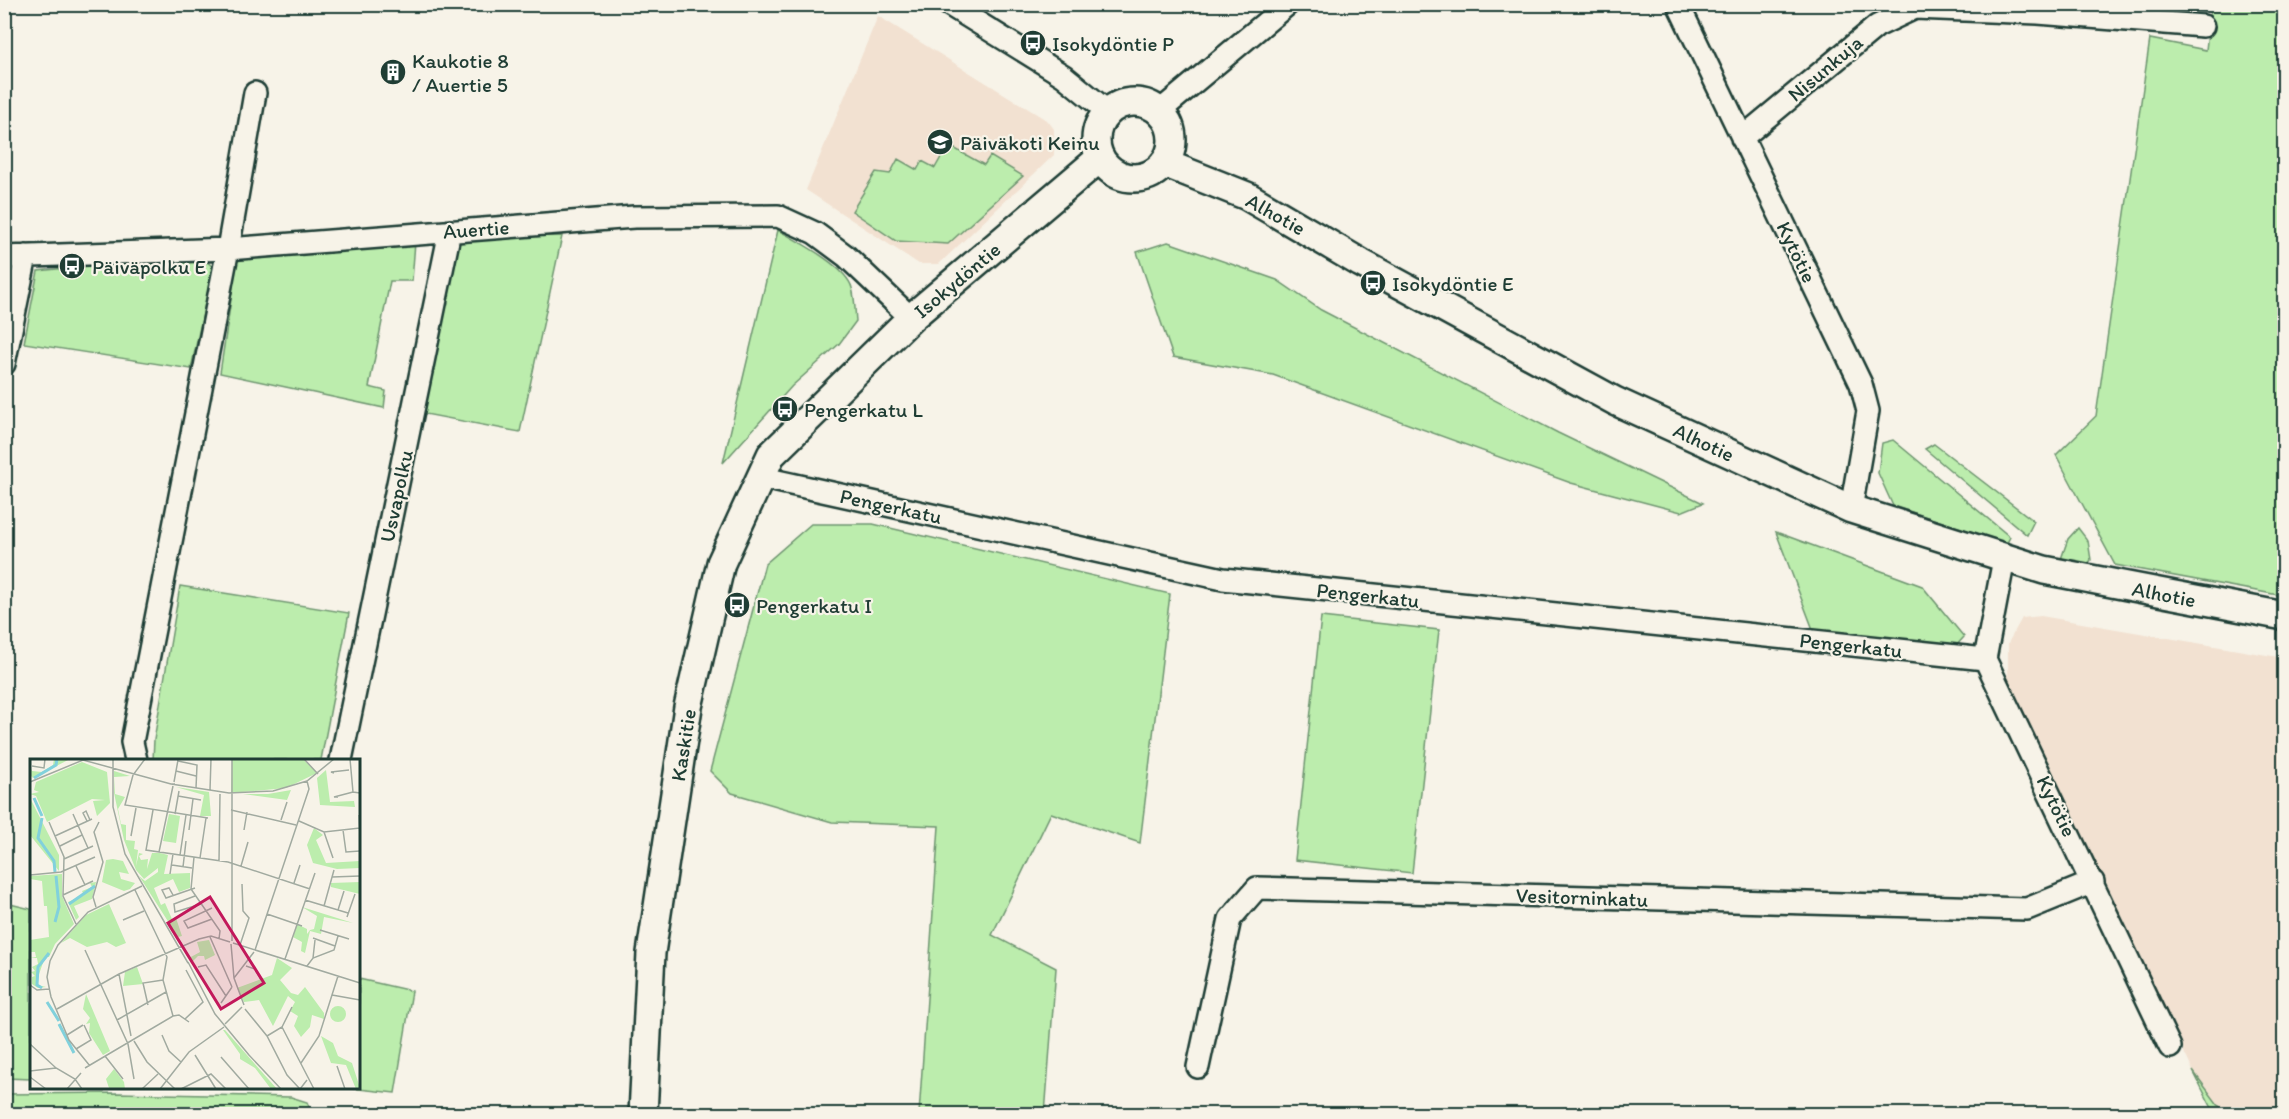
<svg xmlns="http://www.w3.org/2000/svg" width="2289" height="1119" font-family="Itim,sans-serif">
	<rect width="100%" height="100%" fill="#f7f3e8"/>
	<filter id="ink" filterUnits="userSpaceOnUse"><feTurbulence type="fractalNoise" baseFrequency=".0167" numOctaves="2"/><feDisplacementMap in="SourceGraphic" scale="12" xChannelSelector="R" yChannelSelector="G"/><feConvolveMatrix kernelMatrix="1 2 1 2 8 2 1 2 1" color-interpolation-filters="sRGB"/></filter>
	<g filter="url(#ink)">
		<!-- built -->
		<path fill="#f2e1d1" d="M878,16L1048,121L1054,129V155L939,264H919L806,190Z
			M2041,616L2284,658V1114H2225L2193,1071L2008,680V643L2022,618Z"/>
		<!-- green -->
		<path fill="#bcedad" stroke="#6e9570" stroke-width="1.5" d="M2211,5H2284V596L2115,565L2056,455L2096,416L2150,39L2206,50Z
			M948,145L984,165L990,156L1023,176L948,244L896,241L852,211L876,172L890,174L898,159L917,170L922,161L935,168Z
			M778,230C797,241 846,266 852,288C855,298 855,311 856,321L839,344L792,386L723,463Z
			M562,236L520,432L420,413L455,237Z
			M415,242L412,281H390L369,387L386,391L384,408L220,373L238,253Z
			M1168,242L1277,280L1321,310L1558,433L1703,503L1681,512L1571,483L1273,375L1173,357L1137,252Z
			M198,254L213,267L191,369L24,343L38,271Z
			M1893,440L2010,537L2007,543L1893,506L1878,473L1882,443Z
			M1934,444L2034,521L2027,535L1925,449Z
			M811,524H873L1170,594L1140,843L1051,813L992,935L1056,968L1045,1114H919L939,826L832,822L732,793L710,771L765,564Z
			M2078,528L2088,541L2091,560L2087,565L2061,559L2068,539Z
			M1776,532L1922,586L1964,637L1955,647L1814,632Z
			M180,586L349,613L321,760H153L154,740Z
			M1321,617L1439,630L1412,873L1295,860Z
			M10,904L31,909V1079L5,1078L4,924Z
			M359,979L412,991L395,1093L349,1088H358Z
			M2193,1071L2225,1114H2215Z
			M118,1093L291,1097L307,1102L312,1114H5V1094Z"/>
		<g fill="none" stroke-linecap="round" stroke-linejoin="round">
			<defs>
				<path id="minor" d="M948,4L1064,76L1108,112
					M1678,4L1861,384L1868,411L1851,509
					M1160,111L1288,4
					M1742,138L1877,26L1915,8L2038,13L2203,26
					M4,257L228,249L634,217L778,216L815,233L846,256L911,318
					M4,364L26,256
					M759,477L1223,579L1985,659
					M2004,559L1985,659L2170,1047
					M136,760L132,742L228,249L255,93
					M341,760L450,231
					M1198,1067L1230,919L1257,888L2027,909L2093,882"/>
				<path id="tertiary" d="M1096 140a38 38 0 1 1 76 0a38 38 0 1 1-76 0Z
					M1164,163L1247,196L1361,263L1615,401L1851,509L2044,570L2284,616
					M643,1114L651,953L688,707L721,563L771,455L911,318L1100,158"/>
			</defs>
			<!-- minor casing -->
			<use href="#minor" stroke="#1f3d34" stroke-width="26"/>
			<!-- tertiary casing -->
			<use href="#tertiary" stroke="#1f3d34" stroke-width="32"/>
			<!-- minor -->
			<use href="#minor" stroke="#f7f3e8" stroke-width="21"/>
			<!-- tertiary -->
			<use href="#tertiary" stroke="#f7f3e8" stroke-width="27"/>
		</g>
	</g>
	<!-- icons -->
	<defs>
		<symbol id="bus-disc" viewBox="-11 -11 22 22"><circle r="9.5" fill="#1f3d34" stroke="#f7f3e8"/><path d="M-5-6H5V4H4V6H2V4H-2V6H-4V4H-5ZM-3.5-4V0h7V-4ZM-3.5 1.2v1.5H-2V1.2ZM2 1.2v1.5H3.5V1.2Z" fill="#fff"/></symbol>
		<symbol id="building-disc" viewBox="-11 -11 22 22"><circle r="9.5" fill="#1f3d34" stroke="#f7f3e8"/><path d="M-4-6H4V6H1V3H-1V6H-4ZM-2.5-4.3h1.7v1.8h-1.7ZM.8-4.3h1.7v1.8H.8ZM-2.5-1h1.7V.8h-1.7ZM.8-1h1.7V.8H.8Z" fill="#fff"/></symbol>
		<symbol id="school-disc" viewBox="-11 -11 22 22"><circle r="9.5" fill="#1f3d34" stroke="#f7f3e8"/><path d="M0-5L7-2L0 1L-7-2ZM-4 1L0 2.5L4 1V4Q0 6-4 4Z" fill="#fff"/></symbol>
	</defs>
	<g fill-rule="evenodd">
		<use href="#bus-disc" x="1018" y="28" width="30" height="30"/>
		<use href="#building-disc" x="378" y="57" width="30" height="30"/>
		<use href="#school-disc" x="925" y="127" width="30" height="30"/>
		<use href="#bus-disc" x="57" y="251" width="30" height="30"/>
		<use href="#bus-disc" x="1358" y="268" width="30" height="30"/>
		<use href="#bus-disc" x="770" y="394" width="30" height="30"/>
		<use href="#bus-disc" x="722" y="590" width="30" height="30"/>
	</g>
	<g text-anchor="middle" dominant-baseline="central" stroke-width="4.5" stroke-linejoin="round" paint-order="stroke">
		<!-- poi labels -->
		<g font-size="21" fill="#1f3d34" stroke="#f7f3e8" text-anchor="start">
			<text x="1052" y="43">Isokydöntie P</text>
			<text x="412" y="60">Kaukotie 8<tspan x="412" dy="24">/ Auertie 5</tspan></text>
			<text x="960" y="142">Päiväkoti Keinu</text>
			<text x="92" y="266">Päiväpolku E</text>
			<text x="1392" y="283">Isokydöntie E</text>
			<text x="804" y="409">Pengerkatu L</text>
			<text x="756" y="605">Pengerkatu I</text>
		</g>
		<!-- street labels -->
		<g font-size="21" fill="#1f3d34" stroke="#f7f3e8">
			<text transform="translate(1825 68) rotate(-40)">Nisunkuja</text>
			<text transform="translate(1276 214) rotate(29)">Alhotie</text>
			<text transform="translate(476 229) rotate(-4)">Auertie</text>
			<text transform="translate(1797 252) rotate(64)">Kytötie</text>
			<text transform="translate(957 280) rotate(-40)">Isokydöntie</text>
			<text transform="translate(1704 442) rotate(25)">Alhotie</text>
			<text transform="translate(396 496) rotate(-78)">Usvapolku</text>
			<text transform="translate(891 506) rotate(12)">Pengerkatu</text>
			<text transform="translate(2164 594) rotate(11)">Alhotie</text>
			<text transform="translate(1368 595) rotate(6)">Pengerkatu</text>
			<text transform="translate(1851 645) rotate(6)">Pengerkatu</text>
			<text transform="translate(683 745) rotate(-81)">Kaskitie</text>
			<text transform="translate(2057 806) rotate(64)">Kytötie</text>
			<text transform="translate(1582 897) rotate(2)">Vesitorninkatu</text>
		</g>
	</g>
	<!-- overview -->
	<g transform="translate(30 759)">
		<rect width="330" height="330" fill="#f7f3e8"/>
		<path d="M24,0H40L3,19L1,17L0,7L2,12L12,13L23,6ZM202,0H273L287,14L256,29L201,34ZM52,3L77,13L80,44L67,57L63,42L75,41L62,40L17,63L6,37L0,35L9,33L4,31L6,23ZM296,11L300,43L324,42L325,48L290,46L287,19ZM84,12L100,17L84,18L85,35L95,38L88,50L91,65L96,66V81L105,82L104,90L108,91L106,107L109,94L113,95L109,97L111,101L118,100L117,110L122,94H130L138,96L134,115L160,114V129L149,133L143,120L124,129L131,146L135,144L142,160L146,159L152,177L148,178L109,117L115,122L128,113V109L114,120L106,111L94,81L84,34ZM146,28L179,33L181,57H170L174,36ZM261,31L257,41L213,35H238ZM0,39L29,96V112L0,76ZM139,55L150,57L146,84L133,82ZM284,69L293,76L286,81L296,104L330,102V109L307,110L283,104L277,86ZM83,100L93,102L99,115L89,113L91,120L105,124L100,130L94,132L72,123L76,101ZM32,115V137L44,165L25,185L19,198H15L7,221L8,226L16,228L8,229L2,225V218L5,217L1,213L5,212L2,208L8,205L7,199H0L6,198L5,193H0V181L19,178L17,147H14L12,122L0,120V117ZM66,123L62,140L44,147L49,158L46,161L38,143L54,136L52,132L62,128L60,124ZM330,123V135L301,128V124ZM79,145L96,184L86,188L77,183L57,188L40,179L31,184L56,156ZM272,148L323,164L294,158L291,175L280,172L275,194L271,192L272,183L263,178L267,165L277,170V175L280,171L284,170L287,157ZM179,181L185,196L175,201L174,197H168L161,204L159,199L170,193L167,183ZM247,199L262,209L250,221L261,234L268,236L275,228L294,254V260L282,256L280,268L271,278L264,267L268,257L260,252L265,243L258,237L243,267L229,241L214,243L207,229L242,216ZM107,208L113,225L93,227L95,213ZM56,235L80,292L73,296L59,274L60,264L56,265L60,259L53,250ZM300 255a8 8 0 1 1 16 0a8 8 0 1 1-16 0ZM193,271H195L247,330H241L225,309L210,300V295ZM291,277L303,284L308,297L322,304L330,329L326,330L316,306L301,304ZM84,310L94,323L95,330L79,329L76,320Z" fill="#bcedad"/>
		<path fill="none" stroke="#81d1dc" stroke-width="3" d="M4,19L26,6L27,0M4,39L12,57M12,59L8,79L24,102L25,113M39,145L65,127M25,163L29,148L26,117M12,229L7,226L8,208L19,194M17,243L29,262M29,265L44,294"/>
		<path fill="none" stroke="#a1aaa0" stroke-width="1.5" d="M83,0V48L95,95L158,204M115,0L103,16L95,46L178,59M202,0V182M274,0L288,15M320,0L323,33L330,34M148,2L167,6L166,29M2,7L14,9L15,0M146,12L166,17M304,14L301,13L319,11M0,23L53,1L141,25M144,23L148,1M145,25H141L199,34L243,32L277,22L304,0M180,31L181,0M148,37L171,41M308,38H304L323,33M123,51L116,91L198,103L280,130M201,51L266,66M43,55L58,89M145,55L149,32M329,56L330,78M251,61L257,43M57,62L53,54L56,52L60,61M269,62L294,73L330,69M19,63L34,98L33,137L46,165M159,71L163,40M214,71L217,53M313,71L316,93L330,92M294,73L303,99M25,77L62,60M101,77L106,49M30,87L52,76M129,93L143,27M150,96L156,56M164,98L161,130L190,172L189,180M170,99L176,59M34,100L63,87M189,102L190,35M142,106L162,109M46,107L55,126M211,107L218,83M153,108L156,82M140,115L143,95M0,116L31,113L65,98M302,118L330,117M264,124L270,106M105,131L137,198L133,221L143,257M33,136L63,122M143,136L139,129L132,131L136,139L165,129M165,137L144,145L145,153L171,145M275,141L318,154M294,147L304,111M66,148L63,138L73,103L64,73L69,63M308,151L314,132M237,155L272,167M317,158L325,135M182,160L158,169L154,162L182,149M93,161L114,152M290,171L319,180M180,178L202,228M283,179L305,187M203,184L330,224M201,185L204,219L214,246M210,186L219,159L213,152L212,125M55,191L98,285L104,320M225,191L279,30L277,22M283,199L285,181M255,200L285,114M158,203L185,255L219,296M216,207L225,210L231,221M277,207L283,199L304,191L308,177M168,208L176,206L196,237M89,215L101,277M204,219L224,193M0,226L7,231L19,230M302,236L330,241M191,244L202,228M118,246L113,224L133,221M27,250L89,215L169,180L181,177L200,183M215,250L237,277L257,316L270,330L277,321M155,260L173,243L156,211M87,261L136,233M195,265L212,248M252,268L284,330M37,276L53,266M132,276L139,292L151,303M237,277L252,268L262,248M104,282L117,303L145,330M0,285L26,309L45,320L52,330M46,290L61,281L54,266M218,295L251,330M165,296L186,330M75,297L93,320M191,298L219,330M271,304L289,277L308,217M60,307L39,281L21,238L17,218L20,202L28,186L58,153L112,127M307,307L315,330M55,309L143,257L149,256L159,263M0,312L26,309M0,318L16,330M37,330L51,314M112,330L128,315M130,330L159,293L194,268M151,330L181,315L196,330"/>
		<path fill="#c2185b" fill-opacity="0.15" stroke="#c2185b" stroke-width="3" d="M180,138L234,224L191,250L138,164Z"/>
		<rect width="330" height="330" fill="none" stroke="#1f3d34" stroke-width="3"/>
	</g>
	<!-- margin -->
	<rect width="2289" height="1119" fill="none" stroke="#f7f3e8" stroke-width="24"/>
	<rect x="12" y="12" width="2265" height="1095" fill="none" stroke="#1f3d34" stroke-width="2" filter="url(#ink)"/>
</svg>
